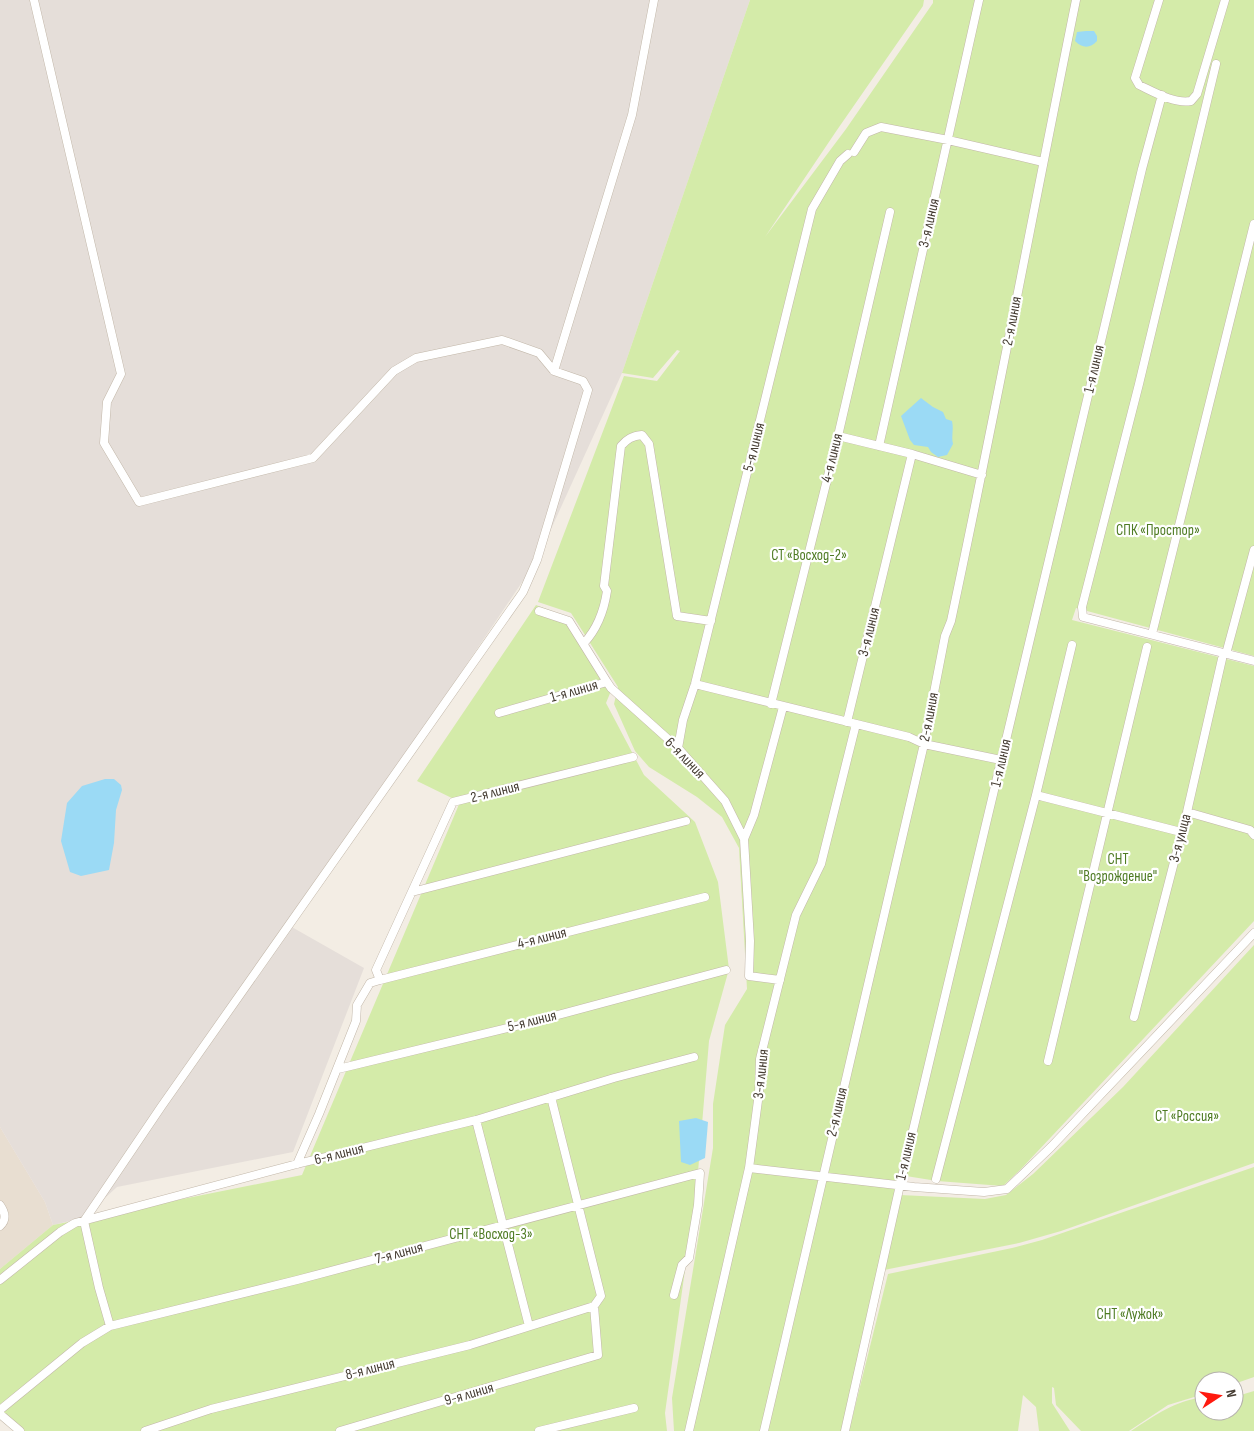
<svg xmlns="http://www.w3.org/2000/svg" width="1254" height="1431" font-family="'Sofia Sans Condensed',sans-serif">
	<rect width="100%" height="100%" fill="#f3ede4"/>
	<!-- residential -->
	<path fill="#e8ded1" d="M0,1127L45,1202L53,1225L0,1269Z"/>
	<!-- industrial -->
	<path fill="#e5ded9" d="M0,0H750L622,373L537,560L290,926L364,968L293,1152L117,1187L83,1218L53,1225L45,1202L0,1127Z"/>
	<!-- green -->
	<path fill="#d4eba9" d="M750,0H924L923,6L837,130L765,237L846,129L933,3V0H1254V656L1076,608L1072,620L1254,666V921L1021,1169L1003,1186L937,1181L906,1176L1124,253L1118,251L842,1431H674L672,1398L713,1148V1104L725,1025L747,989L739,848L722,817L697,797L649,767L635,751L614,704L618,687L571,613L538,602L624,376L657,381L680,351L677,350L653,378L622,373Z
		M536,605L572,619L613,686L606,703L644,775L695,822L718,882L729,969L709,1041L697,1184L665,1413L667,1431H16L0,1417V1269L53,1225L302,1175L460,802L417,781Z
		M1254,945V1163L1061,1231L1019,1243L884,1270L900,1195L985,1199L1006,1195L1033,1174L1123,1087Z
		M1254,1167V1377L1234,1384V1381H1204V1394L1168,1405L1129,1431H1081L1056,1405L1054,1388L1052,1387V1403L1070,1431H1039L1036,1407L1023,1395L1018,1431H849L888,1274L1012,1248L1042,1240Z
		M1254,1391V1431H1131C1156,1415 1174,1401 1204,1397V1411H1234V1397Z"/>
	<!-- water -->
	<path fill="#9bdaf5" d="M1086,31H1094L1097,36V41C1090,49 1082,48 1075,41L1077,32Z
		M921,398L933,407L943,412L946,419L952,421C954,430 951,436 953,444L947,455L938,457L931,452L928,447L914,445L910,440L901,416Z
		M105,779H114L121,785L122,790L116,810L114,843L109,870L81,876L70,872L61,841L67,803L82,786Z
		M696,1118L708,1122L705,1158L690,1165L681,1162L679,1121Z"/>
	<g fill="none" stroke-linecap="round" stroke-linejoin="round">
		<defs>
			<path id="street" d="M34,0L121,374L107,402L104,443L139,502L313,458L394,371L416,358L502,340L539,353L554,371L583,381L588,390L537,560L523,592L161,1107L84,1221L99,1288L110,1326
				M1159,0L1135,78L1139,85C1154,92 1174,104 1191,101L1197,94L1225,0
				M1216,64L1139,384L1082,607L1083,617L1254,661
				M854,152L866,133L881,127L948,140L1043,162
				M554,371L632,115L654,0
				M838,436L912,454L982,475
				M879,446L979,0
				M1152,634L1254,224
				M584,643C598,628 604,611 607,591L604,586L621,446C627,439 632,436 642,435L649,444L677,616L711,621
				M1226,654L1254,550
				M607,682L611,688L678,748L725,801L744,839
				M695,684L909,737L924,744L1001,760
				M771,704L838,436L890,212
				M499,713L607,682L569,621L539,611
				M847,722L912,454
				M678,748L683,720L695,684L812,209L840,161L848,154
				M1036,795L1181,832
				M1187,812L1250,830L1254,835
				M412,892L686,821
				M380,980L705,897
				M780,980L749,976L750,941L744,839L754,815L783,707
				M1134,1017L1187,812L1222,659
				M1048,1061L1147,647
				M338,1069L528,1023L726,970
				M476,1120L529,1326
				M297,1164L319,1114L356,1021L357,1005L370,983L380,980L376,970L453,802L633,757
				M749,1168L914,1187L984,1192L1007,1189L1051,1147L1254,933
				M936,1179L1036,795L1072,645
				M0,1205C5,1212 7,1220 0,1226
				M0,1280L60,1232L75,1223L297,1164L476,1120L614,1078L694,1057
				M0,1410L82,1343L110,1326L297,1280L700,1173L698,1205L689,1258L682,1265L674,1295
				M0,1414L20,1431
				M145,1431L211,1409L470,1345L594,1306
				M340,1431L598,1355L594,1306L601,1296L551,1097
				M539,1431L634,1408
				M689,1431L749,1168L759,1093L760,1059L796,915L821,864L856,724
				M764,1431L924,744L945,636L951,621C995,415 1034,207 1076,0
				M845,1431L900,1185L1142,169L1162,95"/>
		</defs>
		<!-- street casing -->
		<use href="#street" stroke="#c2b7a9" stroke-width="9"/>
		<!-- street -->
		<use href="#street" stroke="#fff" stroke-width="8"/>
	</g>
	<g text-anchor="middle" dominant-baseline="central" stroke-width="4.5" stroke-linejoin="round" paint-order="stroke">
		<!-- street labels -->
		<g font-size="15" fill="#463d33" stroke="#fff">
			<text transform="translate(929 223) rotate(-77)">3-я линия</text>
			<text transform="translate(1012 321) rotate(-79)">2-я линия</text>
			<text transform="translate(1094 369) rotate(-77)">1-я линия</text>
			<text transform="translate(754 447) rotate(-76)">5-я линия</text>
			<text transform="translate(832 458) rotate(-76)">4-я линия</text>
			<text transform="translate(869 632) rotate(-76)">3-я линия</text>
			<text transform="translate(574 691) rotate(-16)">1-я линия</text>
			<text transform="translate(929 717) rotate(-79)">2-я линия</text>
			<text transform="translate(685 758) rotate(46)">6-я линия</text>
			<text transform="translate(1001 763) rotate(-77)">1-я линия</text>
			<text transform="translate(495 792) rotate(-14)">2-я линия</text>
			<text transform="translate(1180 838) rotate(-75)">3-я улица</text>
			<text transform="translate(542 938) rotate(-14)">4-я линия</text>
			<text transform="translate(532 1021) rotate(-14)">5-я линия</text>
			<text transform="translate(761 1074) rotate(-84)">3-я линия</text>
			<text transform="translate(837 1112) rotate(-77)">2-я линия</text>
			<text transform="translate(339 1154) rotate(-14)">6-я линия</text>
			<text transform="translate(906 1156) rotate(-77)">1-я линия</text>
			<text transform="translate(399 1253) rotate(-15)">7-я линия</text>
			<text transform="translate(370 1369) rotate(-14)">8-я линия</text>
			<text transform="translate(469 1394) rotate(-16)">9-я линия</text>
		</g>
		<!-- park labels -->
		<g font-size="15" fill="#4e7b23" stroke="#fff">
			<text x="1158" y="530">СПК «Простор»</text>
			<text x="809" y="555">СТ «Восход-2»</text>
			<text x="1118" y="859">СНТ<tspan x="1118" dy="17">"Возрождение"</tspan></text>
			<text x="1187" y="1116">СТ «Россия»</text>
			<text x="491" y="1234">СНТ «Восход-3»</text>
			<text x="1130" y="1314">СНТ «Лужок»</text>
		</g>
	</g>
	<!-- north arrow -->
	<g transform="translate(1219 1396) rotate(78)"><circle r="24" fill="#ffffff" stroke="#b5b1ad"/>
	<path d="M0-4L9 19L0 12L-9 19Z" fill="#ff1a0f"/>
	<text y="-8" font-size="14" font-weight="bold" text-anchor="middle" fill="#463d33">N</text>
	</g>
</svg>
